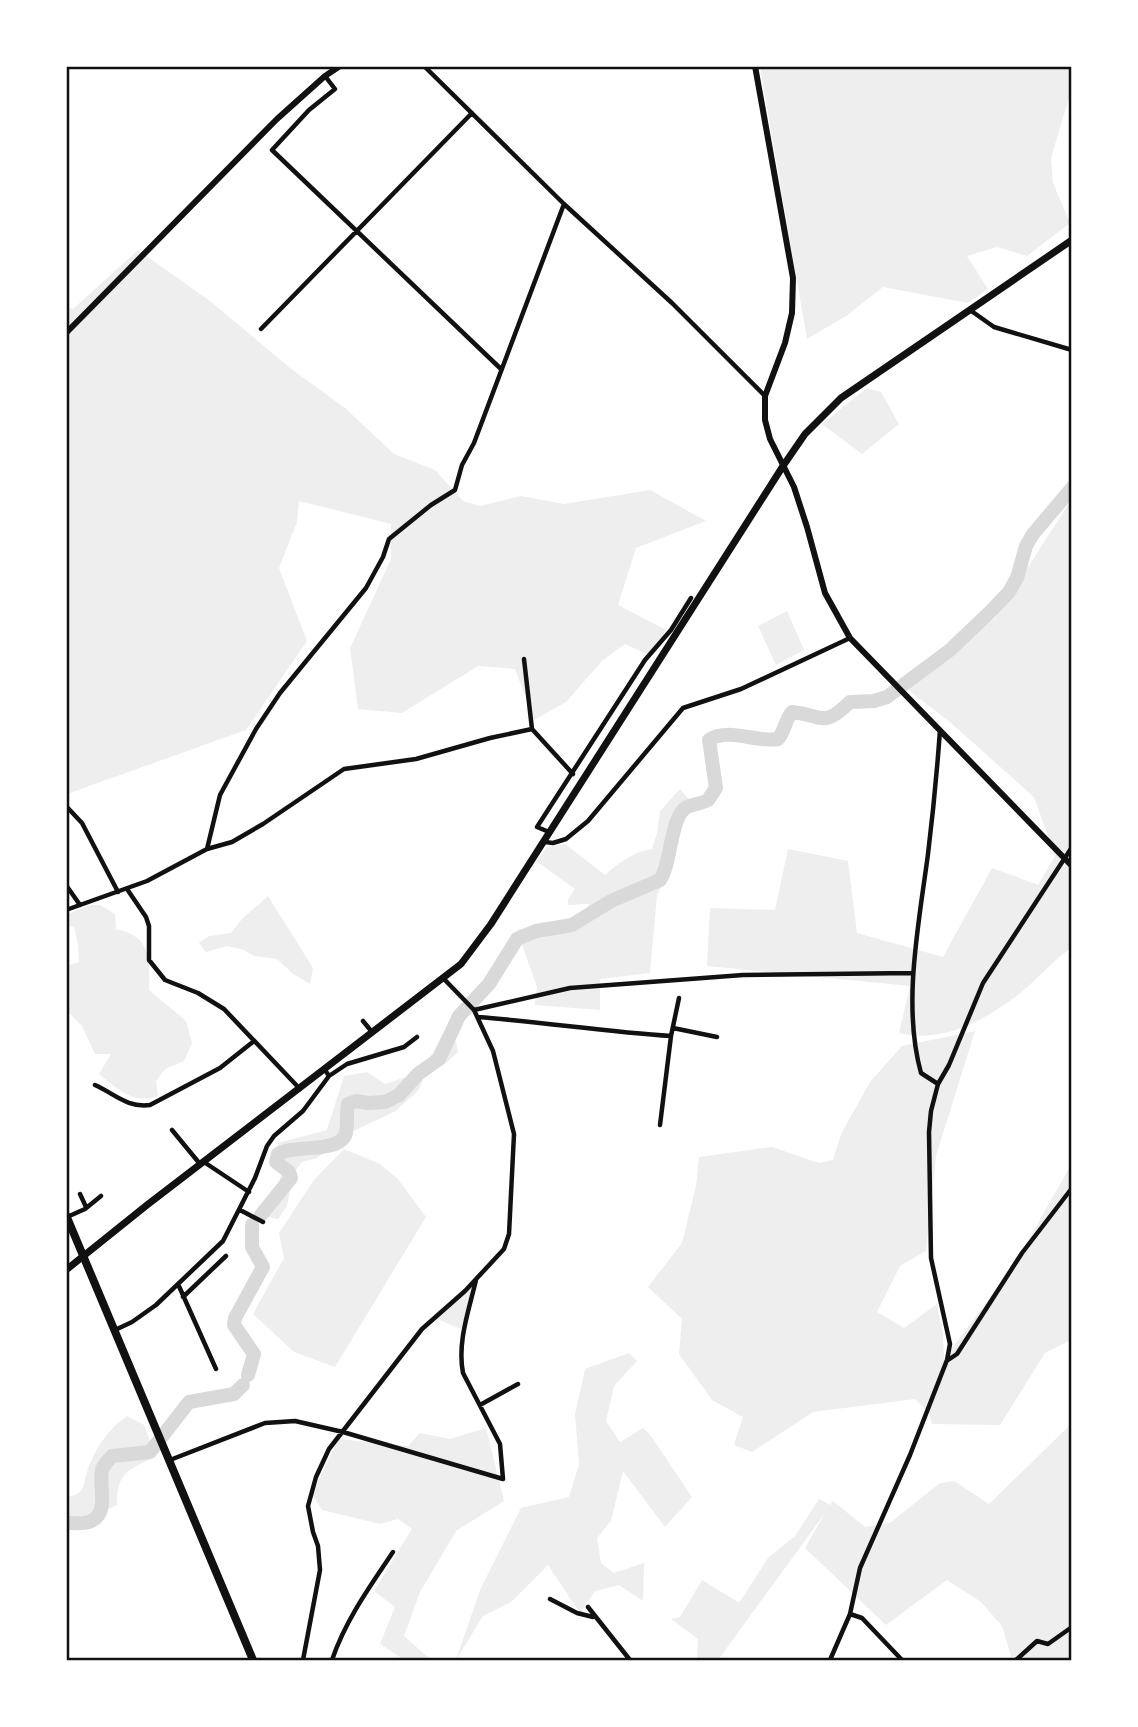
<svg xmlns="http://www.w3.org/2000/svg" width="1138" height="1727" font-family="'Nunito Sans',sans-serif">
	<rect width="100%" height="100%" fill="#fff"/>
	<!-- green -->
	<path fill="#eee" d="M760,67H1071V91L1051,158L1053,183L1070,223L1027,256L997,247L967,256L988,289L968,303L883,287L846,316L807,339Z
		M138,250L210,301L290,368L345,408L394,454L435,470L463,501L480,506L521,496L564,504L650,490L706,521L636,548L618,605L666,630L651,656L625,644L602,661L566,702L534,720L515,669L478,666L402,713L358,709L350,648L391,559V524L299,501L297,522L279,568L307,641L246,730L67,794L66,307L73,309Z
		M867,388L881,392L899,424L862,454L822,424Z
		M1071,500V948C1052,961 1037,980 1019,994C985,1020 943,1044 899,1033L910,986L707,966L710,908L775,910L788,849L848,861L857,933L943,957L992,868L1038,885L1055,856L1034,797L951,723L906,688L996,617Z
		M787,611L804,650L776,665L758,626Z
		M680,789L690,801L680,819L672,866L657,895L650,973L600,979V1010L535,1005L537,987L517,930L582,916L589,904L568,905V899L575,889L536,861L547,847L565,844L605,875C617,864 635,851 652,849L657,833L660,811Z
		M268,896L313,968L310,984L293,974L277,959L254,956L244,950L227,946L206,952L199,943L209,936L231,933L242,919Z
		M91,905H100L115,914L116,929C151,936 150,959 149,990L186,1021L192,1043L184,1061L165,1069L156,1081L158,1096C133,1105 118,1089 99,1074L111,1054H95L82,1026L67,1011V966L79,962L78,944L74,927L67,926V914Z
		M975,1031L936,1156L926,1251L900,1266L877,1312L904,1328L937,1304L943,1334L944,1359L1014,1265L1071,1165V1340L1045,1353L1000,1425L932,1424L929,1413L915,1399L813,1412L752,1452L734,1445L743,1417L712,1400L679,1354L682,1319L648,1287L682,1243L696,1186L699,1157L772,1147L819,1163L833,1160L841,1134L870,1082L902,1046Z
		M443,1033L456,1042L458,1052L446,1063L426,1073L418,1091L394,1112L353,1131L317,1158L302,1162L294,1173L287,1206L278,1219L268,1217L282,1172L278,1143L327,1130L344,1076L367,1072L385,1084C424,1072 425,1069 443,1033Z
		M344,1149L380,1164L398,1179L426,1217L335,1367L294,1352L253,1314L284,1258L279,1233L313,1181Z
		M473,1285L461,1329L437,1319Z
		M629,1353L637,1361L614,1386L606,1421L620,1442L643,1428L651,1436L692,1497L665,1527L623,1471L611,1521L597,1538L601,1563L614,1573L644,1563L643,1601L619,1585L595,1591L580,1613L548,1565L511,1602L483,1616L456,1660L480,1590L521,1508L569,1497L579,1464L575,1414L585,1369Z
		M127,1416L144,1425L156,1457C129,1469 116,1473 117,1505L67,1528V1497C72,1496 78,1495 81,1490C85,1486 84,1480 86,1475C93,1451 107,1430 127,1416Z
		M1071,1424V1660H1012L1002,1626L981,1602L947,1580L886,1625L805,1548L825,1513L718,1660H697L698,1639L671,1619L680,1617L702,1580L738,1602L741,1600L768,1558L795,1536L819,1499L830,1505L833,1501L865,1527L890,1523L940,1483L954,1481L989,1504Z
		M486,1428L504,1501L456,1531L420,1592L404,1636L431,1660H400V1657L380,1644L395,1607L374,1591L412,1529L398,1519L380,1524L322,1510L312,1494L338,1439L408,1446L420,1433L450,1439Z"/>
	<g fill="none" stroke-linecap="round" stroke-linejoin="round">
		<!-- river -->
		<path stroke="#d9d9d9" stroke-width="14" d="M261,1215L291,1178L289,1172L276,1162L278,1154C295,1144 340,1154 346,1133C348,1124 346,1113 348,1104L356,1101L368,1103L385,1102L399,1095L418,1074L439,1059L459,1016L489,984L517,939L536,931L572,925L611,901L660,880C672,862 670,816 687,807C693,804 701,804 708,800L716,788L709,740C729,727 756,743 778,739C785,731 785,720 792,712C824,715 822,729 850,702L874,701L887,697L950,650L992,610L1009,592L1017,578L1026,546L1033,534L1072,488
			M248,1375L254,1354L234,1325L235,1318L263,1267L252,1247V1225
			M66,1523C73,1523 84,1524 89,1522C111,1514 98,1486 102,1470C104,1464 108,1461 112,1456L150,1452L189,1402L234,1394L243,1385"/>
		<!-- minor -->
		<path stroke="#111" stroke-width="4.5" d="M424,66L564,204L672,303L765,396
			M325,76L335,89L309,110L272,150L501,369
			M970,310L994,327L1072,350
			M261,329L472,113
			M532,729L573,774
			M66,806L82,823L118,892
			M549,832L537,827L645,660L671,630L691,598
			M545,842L553,843L566,839L588,821L683,708L741,689L850,638
			M207,849L220,795L256,729L280,693L366,588L383,557L389,539L431,505L455,490L462,465L474,443L564,204
			M66,885L80,905
			M127,889L146,917L149,926V960L165,980L198,993L224,1009L300,1089
			M66,910L147,881L207,849L232,842L263,824L344,769L416,759L490,738L532,729L524,659
			M474,1010L570,988L743,975L912,973
			M478,1017C543,1022 607,1032 671,1036L679,998
			M363,1021L372,1032
			M673,1028L717,1037
			M329,1076L347,1064L404,1047L417,1037
			M938,1084L921,1073C902,1005 919,923 928,854C933,813 937,772 940,730
			M95,1085C115,1094 127,1108 150,1105L220,1068L254,1041
			M660,1125L671,1036
			M172,1130L200,1164
			M204,1162L249,1192
			M80,1194L86,1207
			M240,1210L263,1222
			M67,1217L85,1209L101,1196
			M178,1284L216,1369
			M183,1297L226,1256
			M115,1330L132,1322L156,1305L223,1241L255,1178L267,1146L274,1136L303,1111L329,1076L325,1070
			M948,1360L957,1354L1022,1253L1072,1188
			M480,1405L518,1384
			M170,1460L265,1423L295,1421L343,1432L503,1479L500,1444L463,1373C457,1342 469,1310 476,1280
			M550,1599L577,1613L593,1617
			M588,1607L630,1660
			M850,1614L862,1618L902,1660
			M303,1660L320,1570L318,1546L313,1532L308,1506L316,1477L329,1449L422,1329L465,1291L504,1249L509,1234L514,1134L493,1051L474,1010L444,979
			M332,1660C345,1621 370,1586 393,1552
			M830,1660L850,1614L860,1568L910,1455L947,1360L950,1344L931,1258L929,1132L931,1111L938,1084L949,1065L983,983L1072,847
			M1016,1660L1037,1641L1048,1644L1072,1627"/>
		<!-- tertiary -->
		<path stroke="#111" stroke-width="6" d="M755,66L793,278L792,313L785,343L765,396V420L770,439L794,487L807,527L825,593L850,638L1072,866
			M66,333L277,119L325,76L340,66"/>
		<!-- secondary -->
		<path stroke="#111" stroke-width="7" d="M66,1270L147,1205L461,964L491,924L783,466L805,434L841,398L1072,240"/>
		<!-- trunk -->
		<path stroke="#111" stroke-width="8" d="M66,1215L253,1660"/>
	</g>
	<!-- border -->
	<rect width="1138" height="1727" fill="none" stroke="#ffffff" stroke-width="136"/>
	<rect x="68" y="68" width="1002" height="1591" fill="none" stroke="#111" stroke-width="2.5"/>
</svg>
